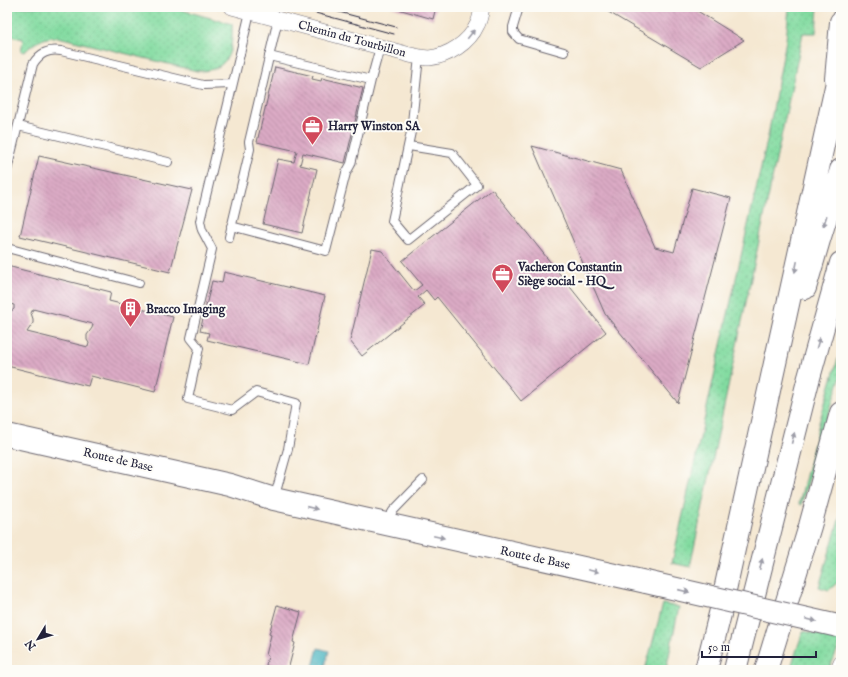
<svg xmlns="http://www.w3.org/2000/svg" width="848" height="677" font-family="'IM FELL English',serif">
	<defs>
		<pattern id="grass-dots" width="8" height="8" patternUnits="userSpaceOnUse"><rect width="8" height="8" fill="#82dba0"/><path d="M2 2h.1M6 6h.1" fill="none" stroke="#70bc8b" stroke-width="1.8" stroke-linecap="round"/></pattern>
		<pattern id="water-ripples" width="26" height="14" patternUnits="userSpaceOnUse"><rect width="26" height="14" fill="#46b4c0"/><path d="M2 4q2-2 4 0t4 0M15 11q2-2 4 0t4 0" fill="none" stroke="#3a929d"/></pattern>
		<pattern id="building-back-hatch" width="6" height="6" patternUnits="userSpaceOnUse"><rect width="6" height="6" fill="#dbaac5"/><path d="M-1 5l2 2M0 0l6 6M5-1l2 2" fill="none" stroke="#b18aa1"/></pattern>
	</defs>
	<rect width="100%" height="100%" fill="#fdfcf7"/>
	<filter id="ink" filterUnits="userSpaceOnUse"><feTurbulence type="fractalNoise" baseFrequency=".025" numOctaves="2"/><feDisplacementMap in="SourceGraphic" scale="8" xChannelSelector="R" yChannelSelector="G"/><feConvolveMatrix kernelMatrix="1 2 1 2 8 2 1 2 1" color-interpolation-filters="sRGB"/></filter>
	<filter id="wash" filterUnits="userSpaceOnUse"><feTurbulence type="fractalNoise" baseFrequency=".012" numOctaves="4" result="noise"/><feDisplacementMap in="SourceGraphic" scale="16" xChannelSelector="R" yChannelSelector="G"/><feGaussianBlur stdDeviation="0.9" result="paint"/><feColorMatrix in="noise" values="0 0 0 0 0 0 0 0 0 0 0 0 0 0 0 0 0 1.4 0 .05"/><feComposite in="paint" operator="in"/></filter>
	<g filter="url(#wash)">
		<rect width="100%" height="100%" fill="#f5e8d2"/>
		<!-- grass -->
		<path fill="url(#grass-dots)" stroke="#527e6e" d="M7,7H171L232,24C233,51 229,72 197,71L58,37C44,37 34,42 25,52L21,51L23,39L7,35Z
			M789,7H818L816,33H803L690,567L672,563L768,136L786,40Z
			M841,348V375L801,505L799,504L819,423Z
			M841,513V574L838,582L829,590L819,587Z
			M663,604L679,607L666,670H645Z
			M803,631L839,638L841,641L829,670H790Z"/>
		<!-- water -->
		<path fill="url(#water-ripples)" stroke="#346b7e" d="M318,648L329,651L324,670H312Z"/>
		<g id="blocks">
			<!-- building -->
			<path fill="url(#building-back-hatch)" fill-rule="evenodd" d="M391,7H436L433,19Z
				M600,7H691L744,40L701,67Z
				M275,67L313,76L312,79L321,81L322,78L363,88L345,163L303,153L300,165L317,169L302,233L263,224L278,159L294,162L297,151L257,142Z
				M532,146L621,170L655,247L674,252L692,188L731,198L678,403L605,314Z
				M39,156L192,190L170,272L20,236Z
				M492,189L606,332L521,401L437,297L434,300L426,290L418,297L425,305L362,356L350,341L372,249L382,251L414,291L422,285L402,261Z
				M7,266L111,292L109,301L173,317L155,392L91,376L88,386L7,366V328H9L10,323L8,316L9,313L14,309V305L7,303ZM33,309L93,324L92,328L87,335V340L89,343L88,347L27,332L33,323V319L31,313Z
				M224,272L325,296L309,364L207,340L209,333L200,331L212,281L222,283Z
				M277,605L301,612L293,642L295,643L288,670H267L268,666L266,665L268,656L266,655L271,635L269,634Z"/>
		</g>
	</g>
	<g filter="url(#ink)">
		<use href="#blocks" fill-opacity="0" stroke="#6c6770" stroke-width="1"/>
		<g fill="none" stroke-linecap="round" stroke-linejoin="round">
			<defs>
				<path id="lane" d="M519,7L513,27V32L519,39L564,52
					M250,12L200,221L202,230L212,249L191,338L199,348L188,399L232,410L256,392L296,403L288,449L274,499
					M269,56L371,80
					M18,126L168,162
					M409,146L452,153L477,185L408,240L392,221L411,132L419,57
					M7,170L33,64C40,53 48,49 61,51L203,85L232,84
					M231,226L326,251L346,173L351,164L371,80L380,47
					M229,237L250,149L249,142L278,19
					M7,248L139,283
					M386,523L393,511L423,480"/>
				<path id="street" d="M232,7L410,55C416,56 423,58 429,58C448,56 469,43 477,25C480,20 481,13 482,7
					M838,670L841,663"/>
				<path id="secondary" d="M7,435L230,485L274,499L646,582"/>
				<path id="highway" d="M836,79L841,22
					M805,288L819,240L841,170
					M721,608L841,64
					M706,670L725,594
					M735,670L808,381L841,263
					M766,670L810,526L841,413"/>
			</defs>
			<!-- lane casing -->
			<use href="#lane" stroke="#6c6770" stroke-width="10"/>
			<!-- street casing -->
			<use href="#street" stroke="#6c6770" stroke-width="16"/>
			<!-- secondary casing -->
			<use href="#secondary" stroke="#6c6770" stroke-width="24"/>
			<!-- highway casing -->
			<use href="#highway" stroke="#6c6770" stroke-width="24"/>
			<!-- lane -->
			<use href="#lane" stroke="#fff" stroke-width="8"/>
			<!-- street -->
			<use href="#street" stroke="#fff" stroke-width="15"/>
			<!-- secondary -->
			<use href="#secondary" stroke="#fff" stroke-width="22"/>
			<!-- highway -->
			<use href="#highway" stroke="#fff" stroke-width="22"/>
			<!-- tram -->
			<path stroke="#22223b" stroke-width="1" d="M293,7L394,34
				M320,7L396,27"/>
			<defs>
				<path id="secondary-bridge" d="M646,582L838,626"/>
			</defs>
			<!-- secondary-bridge casing -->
			<use href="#secondary-bridge" stroke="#6c6770" stroke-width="24" stroke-linecap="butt"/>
			<!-- secondary-bridge -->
			<use href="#secondary-bridge" stroke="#fff" stroke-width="22"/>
		</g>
		<!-- one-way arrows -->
		<defs><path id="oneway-solid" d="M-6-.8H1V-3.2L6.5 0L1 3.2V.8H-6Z"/></defs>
		<g fill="#9c9ca7">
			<use href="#oneway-solid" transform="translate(471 34) rotate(-52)"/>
			<use href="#oneway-solid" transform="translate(825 221) rotate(108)"/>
			<use href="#oneway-solid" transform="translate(796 267) rotate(102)"/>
			<use href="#oneway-solid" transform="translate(818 343) rotate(-74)"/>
			<use href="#oneway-solid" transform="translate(793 438) rotate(-75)"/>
			<use href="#oneway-solid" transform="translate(312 508) rotate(13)"/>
			<use href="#oneway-solid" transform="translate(439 537) rotate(12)"/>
			<use href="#oneway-solid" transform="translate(761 564) rotate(-76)"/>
			<use href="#oneway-solid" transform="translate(593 571) rotate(12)"/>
			<use href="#oneway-solid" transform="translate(684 591) rotate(13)"/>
			<use href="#oneway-solid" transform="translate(811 620) rotate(13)"/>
		</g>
	</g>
	<!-- icons -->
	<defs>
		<symbol id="office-pin" viewBox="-11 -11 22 30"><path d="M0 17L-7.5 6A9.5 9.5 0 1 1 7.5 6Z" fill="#d1495b" stroke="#fdfcf7"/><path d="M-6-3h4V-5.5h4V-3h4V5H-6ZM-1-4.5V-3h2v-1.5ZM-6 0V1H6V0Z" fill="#fff"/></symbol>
		<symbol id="building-pin" viewBox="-11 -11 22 30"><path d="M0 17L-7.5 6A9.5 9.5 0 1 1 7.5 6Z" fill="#d1495b" stroke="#fdfcf7"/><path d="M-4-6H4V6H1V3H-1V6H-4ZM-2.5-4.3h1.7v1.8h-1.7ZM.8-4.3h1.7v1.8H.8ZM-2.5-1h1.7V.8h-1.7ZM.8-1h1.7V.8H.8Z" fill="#fff"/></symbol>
	</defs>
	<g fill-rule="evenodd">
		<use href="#office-pin" x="300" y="114" width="25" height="34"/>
		<use href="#office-pin" x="490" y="262" width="25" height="34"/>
		<use href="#building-pin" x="118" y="296" width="25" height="34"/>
	</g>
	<g text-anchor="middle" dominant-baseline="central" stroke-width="4" stroke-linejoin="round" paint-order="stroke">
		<!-- street labels -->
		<g font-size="12" fill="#22223b" stroke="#fdfcf7">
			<text transform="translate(352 39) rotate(15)">Chemin du Tourbillon</text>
			<text transform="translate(118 460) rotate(13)">Route de Base</text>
			<text transform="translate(535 558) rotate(12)">Route de Base</text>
		</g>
		<!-- poi labels -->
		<g font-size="12" font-weight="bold" fill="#22223b" stroke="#fdfcf7" text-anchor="start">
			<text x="328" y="126">Harry Winston SA</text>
			<text x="518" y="267">Vacheron Constantin<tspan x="518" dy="14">Siège social - HQ</tspan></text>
			<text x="146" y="309">Bracco Imaging</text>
		</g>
	</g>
	<!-- margin -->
	<rect width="848" height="677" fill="none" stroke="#fdfcf7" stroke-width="24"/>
	<!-- north arrow -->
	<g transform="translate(38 639) rotate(232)" stroke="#fdfcf7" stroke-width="3" paint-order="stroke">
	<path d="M0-3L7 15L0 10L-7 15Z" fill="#22223b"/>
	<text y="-6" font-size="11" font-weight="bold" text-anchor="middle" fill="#22223b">N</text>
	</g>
	<!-- scale -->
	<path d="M702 651v6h114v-6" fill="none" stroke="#22223b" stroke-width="2"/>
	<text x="708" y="651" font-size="12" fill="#22223b" stroke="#fdfcf7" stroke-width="3" paint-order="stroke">50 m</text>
</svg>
